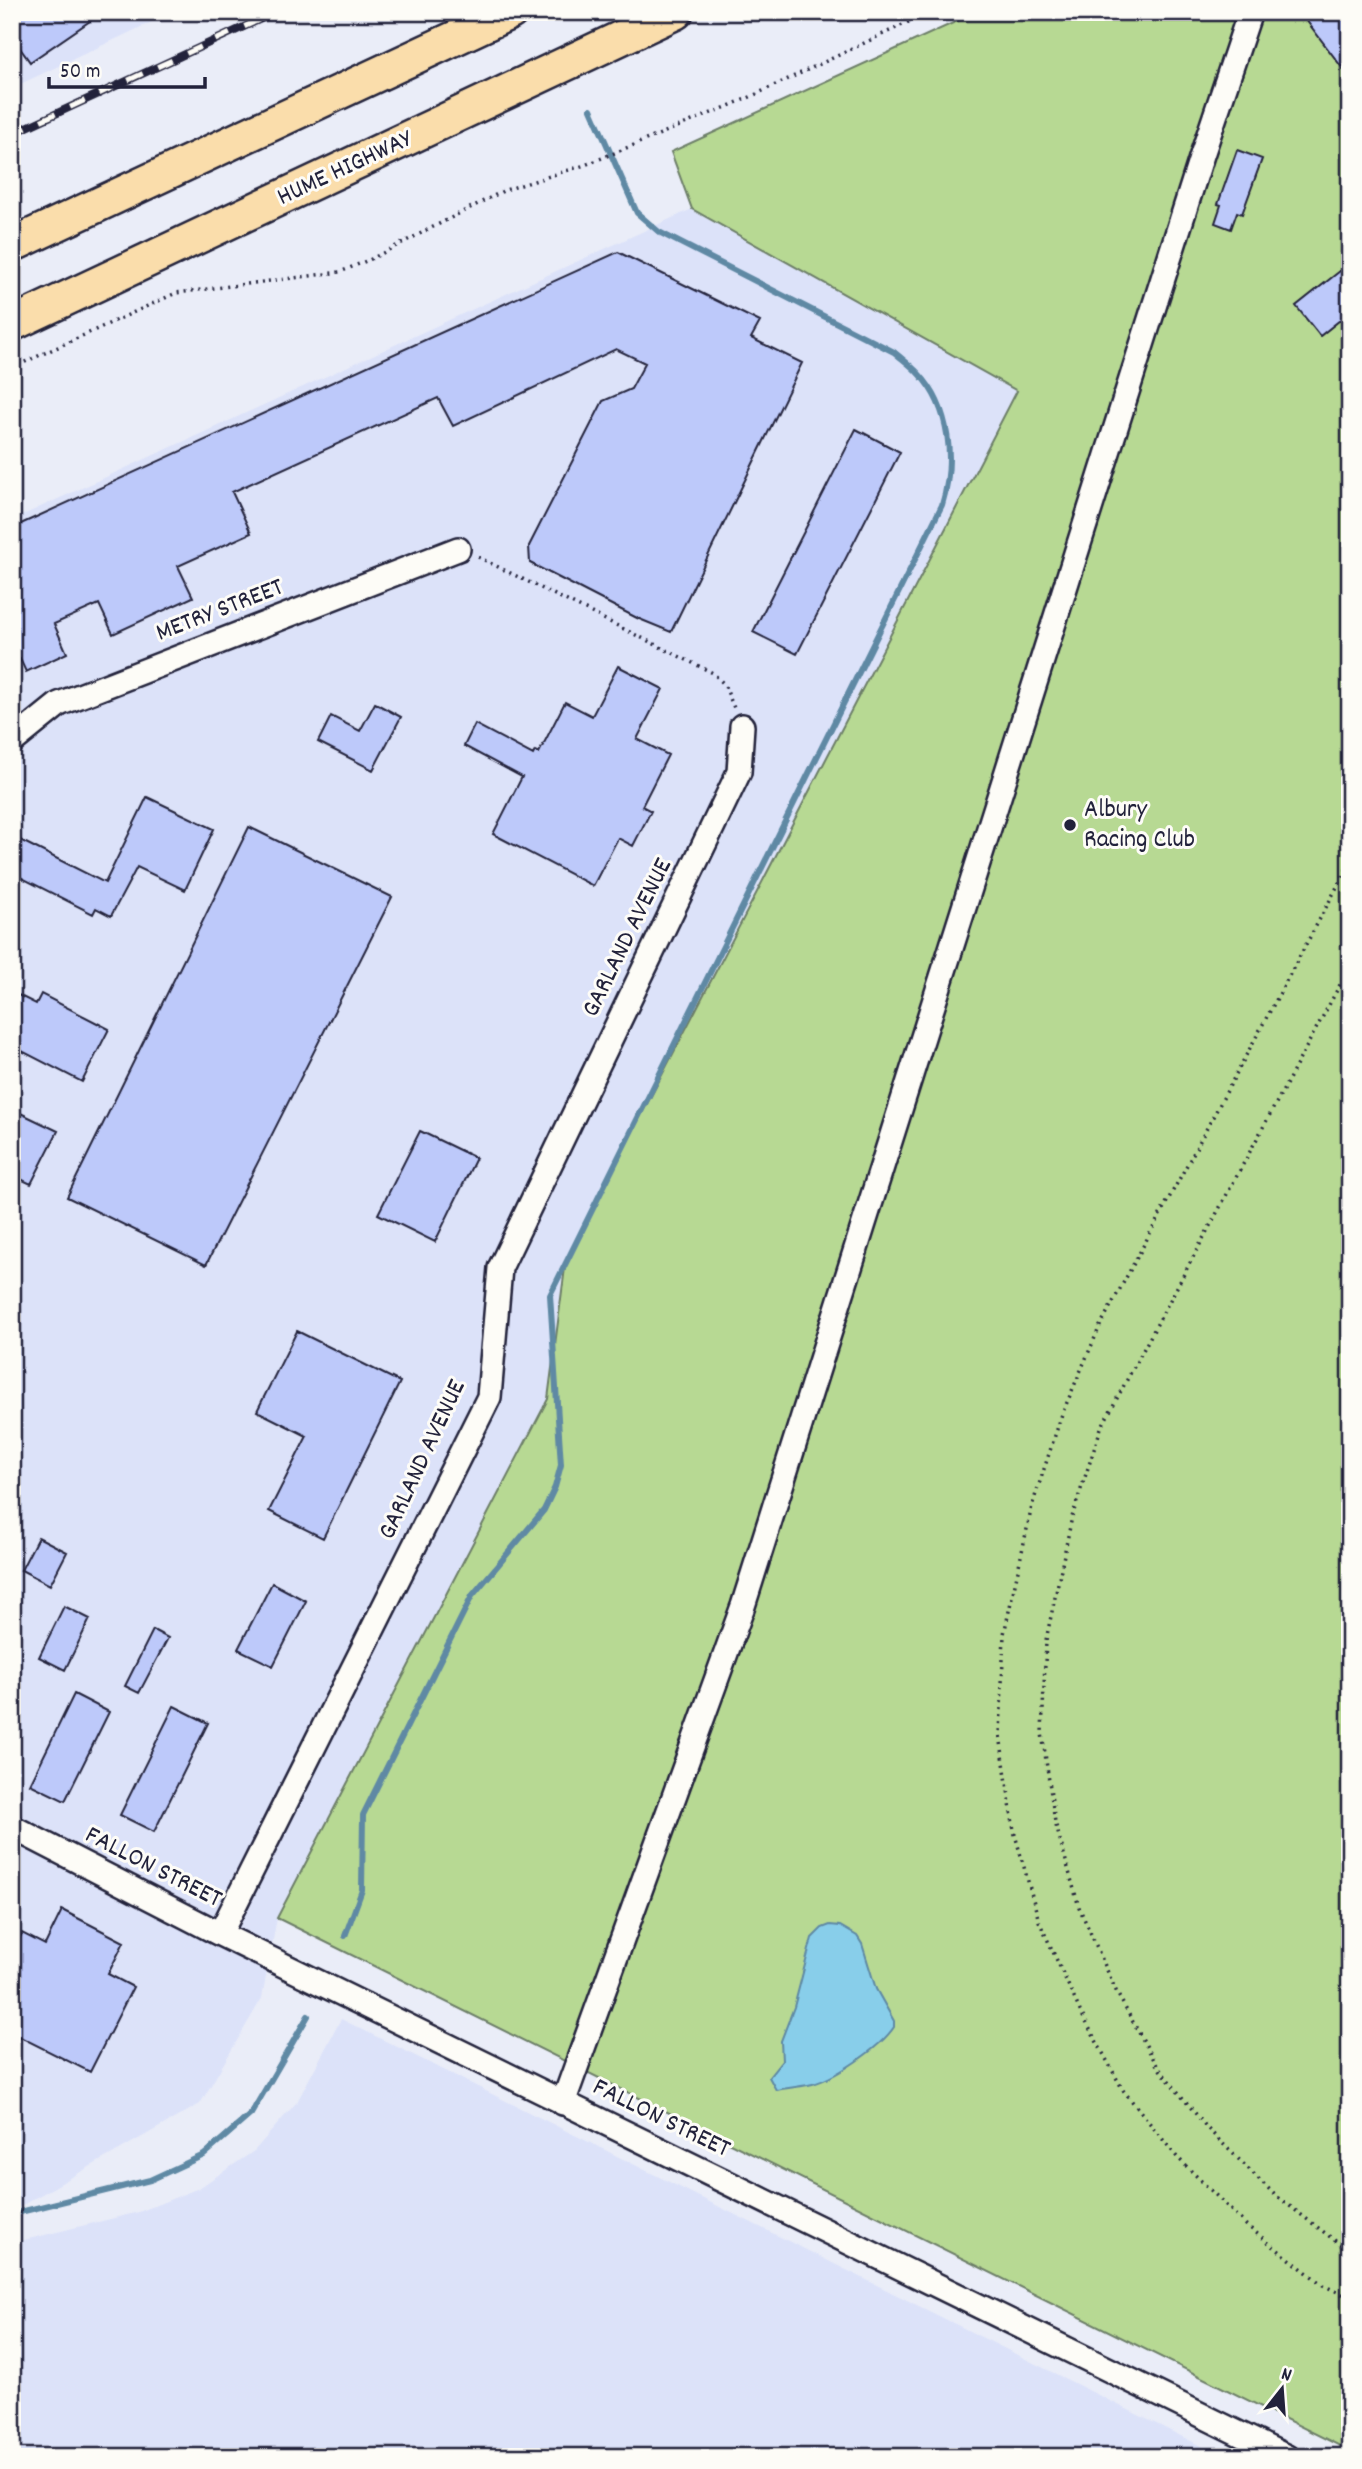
<svg xmlns="http://www.w3.org/2000/svg" width="1362" height="2469" font-family="Dekko,sans-serif">
	<rect width="100%" height="100%" fill="#eaedf8"/>
	<filter id="ink" filterUnits="userSpaceOnUse"><feTurbulence type="fractalNoise" baseFrequency=".0143" numOctaves="2"/><feDisplacementMap in="SourceGraphic" scale="14" xChannelSelector="R" yChannelSelector="G"/><feConvolveMatrix kernelMatrix="1 2 1 2 8 2 1 2 1" color-interpolation-filters="sRGB"/></filter>
	<g filter="url(#ink)">
		<!-- built -->
		<path fill="#dce2f9" d="M12,12H173L12,88Z
			M692,209L1017,391L566,1260L548,1399L277,1918L262,1998L200,2104L12,2211V520Z
			M341,2019L1223,2457H12V2243L139,2212L199,2188L254,2151L297,2102Z"/>
		<!-- green -->
		<path fill="#b7d993" stroke="#6c7e67" stroke-width="2" d="M977,12H1350V2451L277,1918L548,1399L566,1260L1017,391L692,209L671,152Z"/>
		<!-- water -->
		<path fill="#88ceea" stroke="#5f89a4" stroke-width="2" d="M830,1925L840,1926L857,1936L862,1944L876,1989L894,2021V2027C881,2047 832,2081 808,2085C797,2087 787,2088 776,2090L769,2077L782,2061L781,2041L794,2007L812,1938L822,1928Z"/>
		<g fill="none" stroke-linecap="round" stroke-linejoin="round">
			<!-- stream -->
			<path stroke="#5f89a4" stroke-width="6" d="M345,1936L362,1890L363,1815L472,1596L544,1510L555,1487L561,1465L550,1295L942,505C955,462 951,408 919,374C912,366 902,359 894,352L659,232L637,213L591,109
				M12,2214L150,2180L204,2155L251,2114L308,2016"/>
		</g>
		<!-- building -->
		<path fill="#bdc9fa" stroke="#22223b" stroke-width="2" d="M12,12H103L30,62L12,37Z
			M1300,12H1343L1350,20V78Z
			M1237,150L1262,159L1242,214L1237,212L1231,229L1215,223L1221,205L1218,204Z
			M618,252L760,322L751,338L802,363L671,632L637,618L530,563L529,546L603,401L631,389L645,363L616,349L453,426L438,398L232,492L251,533L178,566L193,597L113,634L99,604L54,624L67,653L26,672L20,659L12,662V528Z
			M1350,263V312L1320,336L1296,306Z
			M856,429L900,452L797,654L753,632Z
			M618,666L663,689L637,739L668,755L642,806L651,811L633,846L618,838L593,886L493,834L522,777L464,746L475,724L533,755L535,751L539,753L565,702L592,716Z
			M375,703L401,717L373,770L318,742L331,716L360,731Z
			M147,797L214,829L185,890L137,867L111,916L96,908L93,914L12,873V836L105,883Z
			M249,827L392,897L206,1265L67,1197Z
			M12,992L36,1004L41,994L109,1029L82,1082L12,1046Z
			M12,1109L58,1131L31,1184L12,1175Z
			M420,1131L476,1158L435,1242L378,1214Z
			M297,1331L400,1382L323,1538L269,1511L307,1436L257,1411Z
			M38,1537L67,1552L50,1585L21,1570Z
			M272,1583L306,1601L273,1666L238,1649Z
			M64,1606L90,1619L65,1670L39,1657Z
			M153,1630L168,1638L139,1693L125,1686Z
			M74,1694L109,1712L65,1801L30,1784Z
			M174,1706L208,1723L154,1832L120,1815Z
			M62,1910L124,1942L108,1974L133,1987L90,2072L12,2033V1953L22,1933L45,1945Z"/>
		<g fill="none" stroke-linecap="round" stroke-linejoin="round">
			<defs>
				<path id="minor" d="M12,742L59,704L458,549
					M12,1827L220,1934L1287,2457
					M220,1934L489,1397L500,1268L739,772L742,726
					M563,2103L743,1606L1202,155L1250,12"/>
				<path id="highway" d="M12,245L511,12
					M12,324L676,12"/>
			</defs>
			<!-- minor casing -->
			<use href="#minor" stroke="#22223b" stroke-width="28"/>
			<!-- highway casing -->
			<use href="#highway" stroke="#22223b" stroke-width="38"/>
			<!-- path -->
			<path stroke="#22223b" stroke-width="3.5" stroke-dasharray="2 5" stroke-linecap="butt" d="M12,368L176,293L340,272L371,259L505,190L585,165L748,98L930,12
				M478,557L713,673L724,684L734,708
				M1350,863L1100,1326L1062,1414L1032,1506L1004,1634L1000,1735L1014,1831L1039,1921L1080,2011L1123,2090L1177,2157L1246,2225L1323,2285L1350,2298
				M1350,966L1101,1428L1072,1517L1046,1640L1042,1733L1055,1822L1079,1907L1117,1993L1158,2067L1208,2129L1274,2194L1350,2252"/>
			<!-- minor -->
			<use href="#minor" stroke="#fdfcf7" stroke-width="23"/>
			<!-- highway -->
			<use href="#highway" stroke="#faddab" stroke-width="33"/>
			<defs>
				<path id="rail" d="M12,134L276,12"/>
			</defs>
			<!-- rail casing -->
			<use href="#rail" stroke="#22223b" stroke-width="8"/>
			<!-- rail -->
			<use href="#rail" stroke="#fdfcf7" stroke-width="5" stroke-dasharray="16" stroke-linecap="butt"/>
		</g>
	</g>
	<!-- markers -->
	<circle fill="#22223b" stroke="#fdfcf7" stroke-width="2.5" cx="1070" cy="825" r="7"/>
	<g text-anchor="middle" dominant-baseline="central" stroke-width="6" stroke-linejoin="round" paint-order="stroke">
		<!-- street labels -->
		<g font-size="26" fill="#22223b" stroke="#fdfcf7">
			<text transform="translate(345 169) rotate(-25)">HUME HIGHWAY</text>
			<text transform="translate(220 611) rotate(-21)">METRY STREET</text>
			<text transform="translate(628 938) rotate(-64)">GARLAND AVENUE</text>
			<text transform="translate(423 1460) rotate(-65)">GARLAND AVENUE</text>
			<text transform="translate(153 1868) rotate(27)">FALLON STREET</text>
			<text transform="translate(661 2119) rotate(26)">FALLON STREET</text>
		</g>
		<!-- poi labels -->
		<g font-size="26" fill="#22223b" stroke="#fdfcf7" text-anchor="start">
			<text x="1084" y="810">Albury<tspan x="1084" dy="30">Racing Club</tspan></text>
		</g>
	</g>
	<!-- margin -->
	<rect width="1362" height="2469" fill="none" stroke="#fdfcf7" stroke-width="42"/>
	<rect x="21" y="21" width="1320" height="2427" fill="none" stroke="#22223b" stroke-width="2.5" filter="url(#ink)"/>
	<!-- north arrow -->
	<g transform="translate(1282 2389) rotate(17)" stroke="#fdfcf7" stroke-width="5" paint-order="stroke">
	<path d="M0-5L12 26L0 18L-12 26Z" fill="#22223b"/>
	<text y="-10" font-size="19" font-weight="bold" text-anchor="middle" fill="#22223b">N</text>
	</g>
	<!-- scale -->
	<path d="M49 77v10h156v-10" fill="none" stroke="#22223b" stroke-width="3.5"/>
	<text x="60" y="77" font-size="21" fill="#22223b" stroke="#fdfcf7" stroke-width="5" paint-order="stroke">50 m</text>
</svg>
